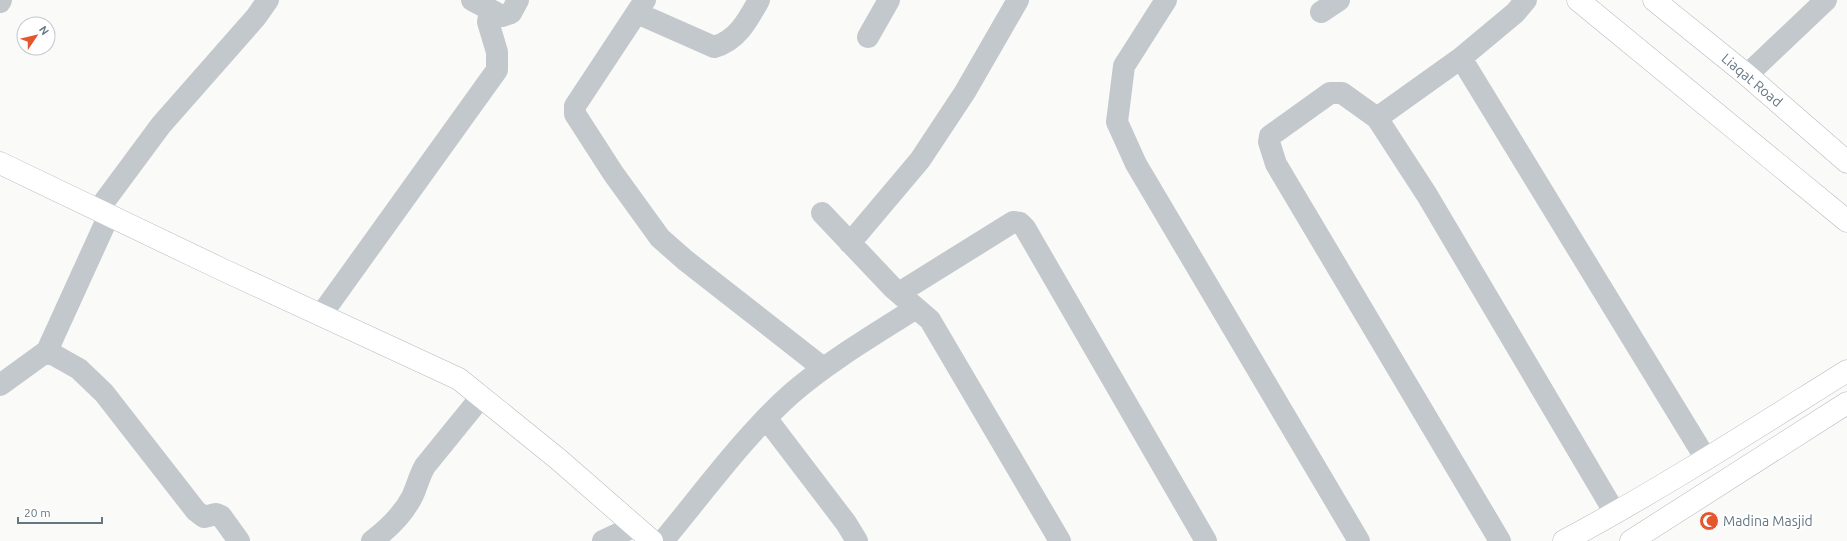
<svg xmlns="http://www.w3.org/2000/svg" width="1847" height="541" font-family="Ubuntu,sans-serif">
	<rect width="100%" height="100%" fill="#fafaf8"/>
	<g fill="none" stroke-linecap="round" stroke-linejoin="round">
		<defs>
			<path id="secondary" d="M1578,0L1847,221
				M1654,0L1747,75L1847,162
				M0,163L219,268L459,379L558,459L652,541
				M1564,541C1661,489 1754,429 1847,371
				M1631,541L1847,403"/>
		</defs>
		<!-- secondary casing -->
		<use href="#secondary" stroke="#b3babf" stroke-width="23"/>
		<!-- street -->
		<path stroke="#c3c8cc" stroke-width="22" d="M472,0L502,16L511,13L518,0
			M645,0L575,106V114L613,173L660,238L685,260L823,368
			M1166,0L1124,66L1117,122L1136,164L1359,541
			M0,2L1,0
			M1321,12L1339,0
			M637,13L714,47C737,41 748,20 759,0
			M868,37L889,0
			M1461,58L1706,459
			M1747,75L1826,0
			M1377,118L1461,58L1515,13L1526,0
			M98,210L161,125L256,17L268,0
			M822,213L893,288L930,320L1060,541
			M850,243L920,160L965,92L1018,0
			M899,293L1013,222L1020,223L1025,228L1206,541
			M321,315L497,70V52L488,22L490,10
			M47,351L79,369L104,393L196,511L204,517L216,514L221,516L239,541
			M0,385L47,351L109,215
			M766,418L846,523L857,541
			M372,541C388,529 402,516 412,497C417,487 419,476 425,466L481,397
			M603,541L635,526
			M663,541C703,493 745,435 791,394C829,361 874,335 916,308
			M1500,541L1276,164L1269,142L1270,136L1330,93H1342L1377,118L1427,195L1615,513"/>
		<!-- secondary -->
		<use href="#secondary" stroke="#fff" stroke-width="22"/>
	</g>
	<!-- icons -->
	<defs>
		<symbol id="mosque-disc" viewBox="-11 -11 22 22"><circle r="9.5" fill="#e4572e" stroke="#fff"/><path d="M3.5-4.9A6 6 0 1 0 3.5 4.9A5 5 0 1 1 3.5-4.9Z" fill="#fff"/></symbol>
	</defs>
	<g fill-rule="evenodd">
		<use href="#mosque-disc" x="1698" y="510" width="22" height="22"/>
	</g>
	<g text-anchor="middle" dominant-baseline="central" stroke-width="4" stroke-linejoin="round" paint-order="stroke">
		<!-- street labels -->
		<g font-size="14" fill="#657683" stroke="#fff">
			<text transform="translate(1752 80) rotate(40)">Liaqat Road</text>
		</g>
		<!-- poi labels -->
		<g font-size="14" fill="#657683" stroke="#fff" text-anchor="start">
			<text x="1723" y="521">Madina Masjid</text>
		</g>
	</g>
	<!-- north arrow -->
	<g transform="translate(36 36) rotate(55)"><circle r="19" fill="#ffffff" stroke="#c1c8cd"/>
	<path d="M0-3L7 15L0 10L-7 15Z" fill="#e4572e"/>
	<text y="-6" font-size="11" font-weight="bold" text-anchor="middle" fill="#657683">N</text>
	</g>
	<!-- scale -->
	<path d="M18 517v6h84v-6" fill="none" stroke="#657683" stroke-width="2"/>
	<text x="24" y="517" font-size="12" fill="#657683" stroke="#ffffff" stroke-width="3" paint-order="stroke">20 m</text>
</svg>
